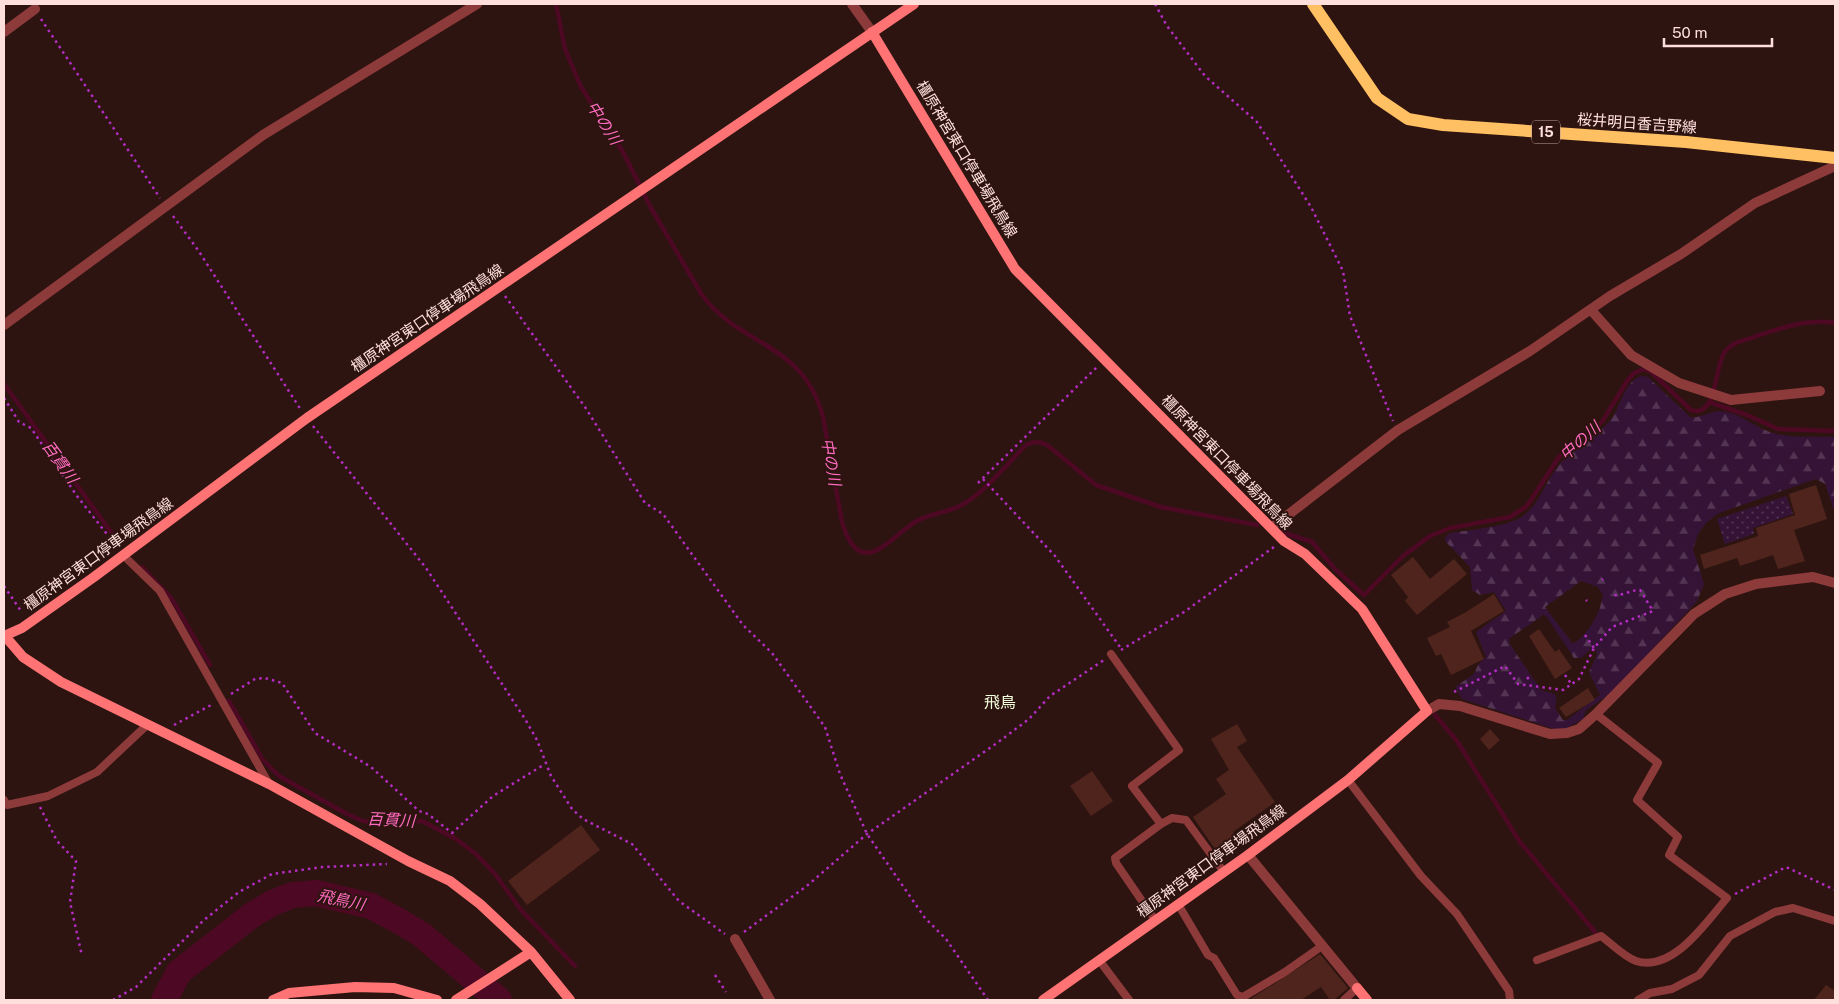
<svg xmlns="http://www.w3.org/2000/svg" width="1839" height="1004" font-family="'Public Sans','Noto Sans JP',sans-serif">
	<defs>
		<pattern id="grass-dots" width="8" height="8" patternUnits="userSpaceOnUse" patternTransform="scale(1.25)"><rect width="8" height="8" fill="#351337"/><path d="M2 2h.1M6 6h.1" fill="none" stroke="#533553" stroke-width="1.8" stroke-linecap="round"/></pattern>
		<pattern id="forest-firs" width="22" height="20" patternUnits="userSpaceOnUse" patternTransform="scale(1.25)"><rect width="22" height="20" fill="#351337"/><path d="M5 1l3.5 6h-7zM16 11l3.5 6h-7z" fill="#533553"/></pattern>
	</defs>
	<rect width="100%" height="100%" fill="#2d1410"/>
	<!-- grass -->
	<path fill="url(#grass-dots)" d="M1786,496L1793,514L1753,528L1754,534L1725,544L1717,519Z"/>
	<!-- forest -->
	<path fill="url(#forest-firs)" fill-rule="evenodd" d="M1642,376L1648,377L1690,417C1700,419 1709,411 1720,411C1738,412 1753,426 1770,432C1790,439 1814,436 1835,437V513L1825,484L1816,479L1719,513L1706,523L1698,534L1693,549L1704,584L1697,601L1614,691L1586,710L1583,719L1565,729H1554L1462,699L1455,687L1474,674L1478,665L1486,657L1476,632L1506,611L1494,592L1480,595L1472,590L1470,567L1445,541L1446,536L1450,533C1469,530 1504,527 1520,518C1538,507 1544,485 1556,469C1571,448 1597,438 1612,418C1621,405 1625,380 1642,376ZM1581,581L1598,587L1603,595C1600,614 1589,633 1573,644L1545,607ZM1543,615L1546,616L1574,658H1581L1590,650H1596L1597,654L1589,672L1600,695L1567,720H1563L1555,708C1559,690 1554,695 1541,690L1509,643L1510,638Z"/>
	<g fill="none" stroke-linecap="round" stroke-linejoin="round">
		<!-- stream -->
		<path stroke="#4d0924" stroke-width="4.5" d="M556,4L565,49L581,87L623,152L651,208L702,295C741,348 803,341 823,417L842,522C860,582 888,539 915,522C929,513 947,513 962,505C987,490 1006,465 1026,445C1035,441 1039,441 1047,445L1096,485L1161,507L1257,525
			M4,384L116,539
			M1709,402L1747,415L1778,429L1835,431
			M1282,532L1312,542L1336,570L1364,595L1403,556L1430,536L1450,528L1510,517L1527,506L1559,457L1602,422L1627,381L1634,373L1644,369L1651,372L1691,410C1716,419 1715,370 1723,355C1726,348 1732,345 1738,342C1768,333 1804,317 1835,323
			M142,567L172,599L210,665
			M229,701L263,760L279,776L347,814L363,821L378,823L422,821L456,839L476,854L495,874L521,910L575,966
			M1435,715L1457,741L1520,842L1595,932"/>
		<!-- river -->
		<path stroke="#4d0924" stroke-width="26" d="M164,1000L179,972L252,915L272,903L293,895L316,893L371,906L399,921L422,935L499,1000"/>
	</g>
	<!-- building -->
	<path fill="#4f241c" d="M1816,485L1827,519L1794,530L1805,561L1778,569L1773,555L1740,566L1737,558L1704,569L1700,555L1758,536L1756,528L1795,515L1789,494Z
		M1413,557L1430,579L1454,559L1467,574L1417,615L1405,601L1408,597L1391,575Z
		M1494,594L1504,611L1471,631L1484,659L1451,675L1441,654L1436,656L1427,638L1450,627L1447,622L1466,612Z
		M1539,629L1555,652L1559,649L1572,668L1555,679L1529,636Z
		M1588,688L1595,700L1566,717L1559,708Z
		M1237,724L1247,741L1237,747L1275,802L1233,832L1242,844L1221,858L1193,817L1226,794L1216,779L1229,770L1211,739Z
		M1490,729L1500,740L1489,750L1480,739Z
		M1092,771L1113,801L1091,816L1070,786Z
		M581,825L600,850L527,905L508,881Z
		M1320,954L1348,988L1334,1000H1330L1321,987L1301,1000H1249Z
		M1826,985L1835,991V1000H1814Z"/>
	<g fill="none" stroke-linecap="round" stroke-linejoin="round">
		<!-- path -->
		<path stroke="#b52cc4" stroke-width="2.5" stroke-dasharray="2.5 4" stroke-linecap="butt" d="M1155,4L1167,26L1205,76L1257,122L1311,207L1343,271L1350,316L1393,421
			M41,19L160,198
			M173,216L198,250L301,410
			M505,296L585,407L645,503L663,514L743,625L772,653L825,727L840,774L867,834L925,918L946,939L988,1000
			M4,398L19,422L31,428L77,496L117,547
			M313,426L426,568L525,719L537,740L551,776L572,809L583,819L632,844L679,901L725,934
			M983,479L1055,556L1120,647
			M978,483L1097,367
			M1602,580L1603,579
			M4,586L21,611
			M1586,600L1587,601
			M1585,635L1594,648
			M1121,650L1184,612L1274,547
			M1565,675L1572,685
			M1527,679L1530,676
			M1454,692L1505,666L1518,684L1563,690L1579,679L1594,648L1612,627L1653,611L1640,590C1629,590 1622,597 1610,595
			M231,694L255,679L265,678L282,683L315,733L371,767L419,811L428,814L452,833L493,796L545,764
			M174,725L213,704
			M40,807L57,841L76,861L70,902L82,956
			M1735,894L1786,867L1835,890
			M744,932L808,885L867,834L997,743L1029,719L1050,696L1104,660
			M715,975L726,992
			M113,1000L136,987L204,920L239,892L272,874L323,867L387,864"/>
		<!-- lane -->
		<path stroke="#8d3a3a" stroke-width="8" d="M123,555L160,591L269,784
			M1111,654L1179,750L1132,786L1161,824
			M1348,780L1421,876L1457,914L1509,991L1510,1000
			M4,800L7,805L48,796L97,772L147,725
			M1178,904L1208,955L1214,958L1237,995L1243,997L1285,972L1322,946
			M1155,920L1116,863L1115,858L1161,824L1172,818L1186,820L1224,872
			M1099,960L1129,1000
			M1537,960L1601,936C1611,943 1624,957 1636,961C1673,973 1707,921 1727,898L1669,855L1678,837L1637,800L1658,763L1596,714
			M1344,1000L1357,988
			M1638,1000L1650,993L1672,989L1699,975L1730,936L1775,912L1793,908L1835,921"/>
		<!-- street -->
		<path stroke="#8d3a3a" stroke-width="10" d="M852,4L872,32
			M4,32L35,9
			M1591,310L1631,355L1679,383L1731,400L1820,391
			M4,325L263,135L477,4
			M1271,528L1398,430L1530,351L1610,296L1681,254L1755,203L1835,166
			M1427,711L1439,704L1460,706L1550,734L1567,733L1579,729L1596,714L1694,614L1725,594L1756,584L1813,577L1835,583
			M1248,855L1357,988
			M735,939L770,1000"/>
		<!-- secondary -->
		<path stroke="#ff7375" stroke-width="10" d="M872,32L1015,269L1284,541L1305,554L1362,609L1427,711L1348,780L1248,855L1043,1000
			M4,635L23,657L61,682L269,784L408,861L450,881L480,904L531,952L570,1000
			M4,636L22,628L94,577L307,418L914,4
			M1357,988L1367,1000
			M273,1000L289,993L355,987L394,988L437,1000
			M456,1000L531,952"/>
		<!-- primary -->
		<path stroke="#ffbf63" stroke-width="12" d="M1313,4L1377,98L1408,119L1443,125L1686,142L1835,158"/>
	</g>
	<g text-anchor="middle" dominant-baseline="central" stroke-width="4" stroke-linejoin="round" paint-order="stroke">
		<!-- shield labels -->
		<rect fill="#2d1410" stroke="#c0a29f" stroke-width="1" x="1532" y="120.5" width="28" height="23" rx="4"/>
		<g font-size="14" font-weight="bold" fill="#ffdfdc">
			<text x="1546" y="132">15</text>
		</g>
		<!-- street labels -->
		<g font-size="15" fill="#ffdfdc" stroke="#2d1410">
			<text transform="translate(1637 123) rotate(4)">桜井明日香吉野線</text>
			<text transform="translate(967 159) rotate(59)">橿原神宮東口停車場飛鳥線</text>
			<text transform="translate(427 318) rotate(-34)">橿原神宮東口停車場飛鳥線</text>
			<text transform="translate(1227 462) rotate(46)">橿原神宮東口停車場飛鳥線</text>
			<text transform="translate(98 554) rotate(-36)">橿原神宮東口停車場飛鳥線</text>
			<text transform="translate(1211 861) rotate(-36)">橿原神宮東口停車場飛鳥線</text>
		</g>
		<!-- water labels -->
		<g font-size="16" font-style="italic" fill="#ff6abf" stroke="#2d1410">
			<text transform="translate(604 123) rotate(57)">中の川</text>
			<text transform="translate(1580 441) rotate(-42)">中の川</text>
			<text transform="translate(60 462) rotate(54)">百貫川</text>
			<text transform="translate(831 462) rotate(80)">中の川</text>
			<text transform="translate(391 820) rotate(3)">百貫川</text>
			<text transform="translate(341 900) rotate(12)">飛鳥川</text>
		</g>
		<!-- neighbourhood labels -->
		<g font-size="16" fill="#f4ffde" stroke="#2d1410">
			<text x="1000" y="702">飛鳥</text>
		</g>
	</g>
	<!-- border -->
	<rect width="1839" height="1004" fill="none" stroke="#ffdfdc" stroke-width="10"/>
	<!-- scale -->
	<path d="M1664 38v8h108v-8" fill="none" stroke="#ffdfdc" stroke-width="2.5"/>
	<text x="1672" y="38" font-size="15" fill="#ffdfdc" stroke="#2d1410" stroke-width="4" paint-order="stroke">50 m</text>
</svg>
